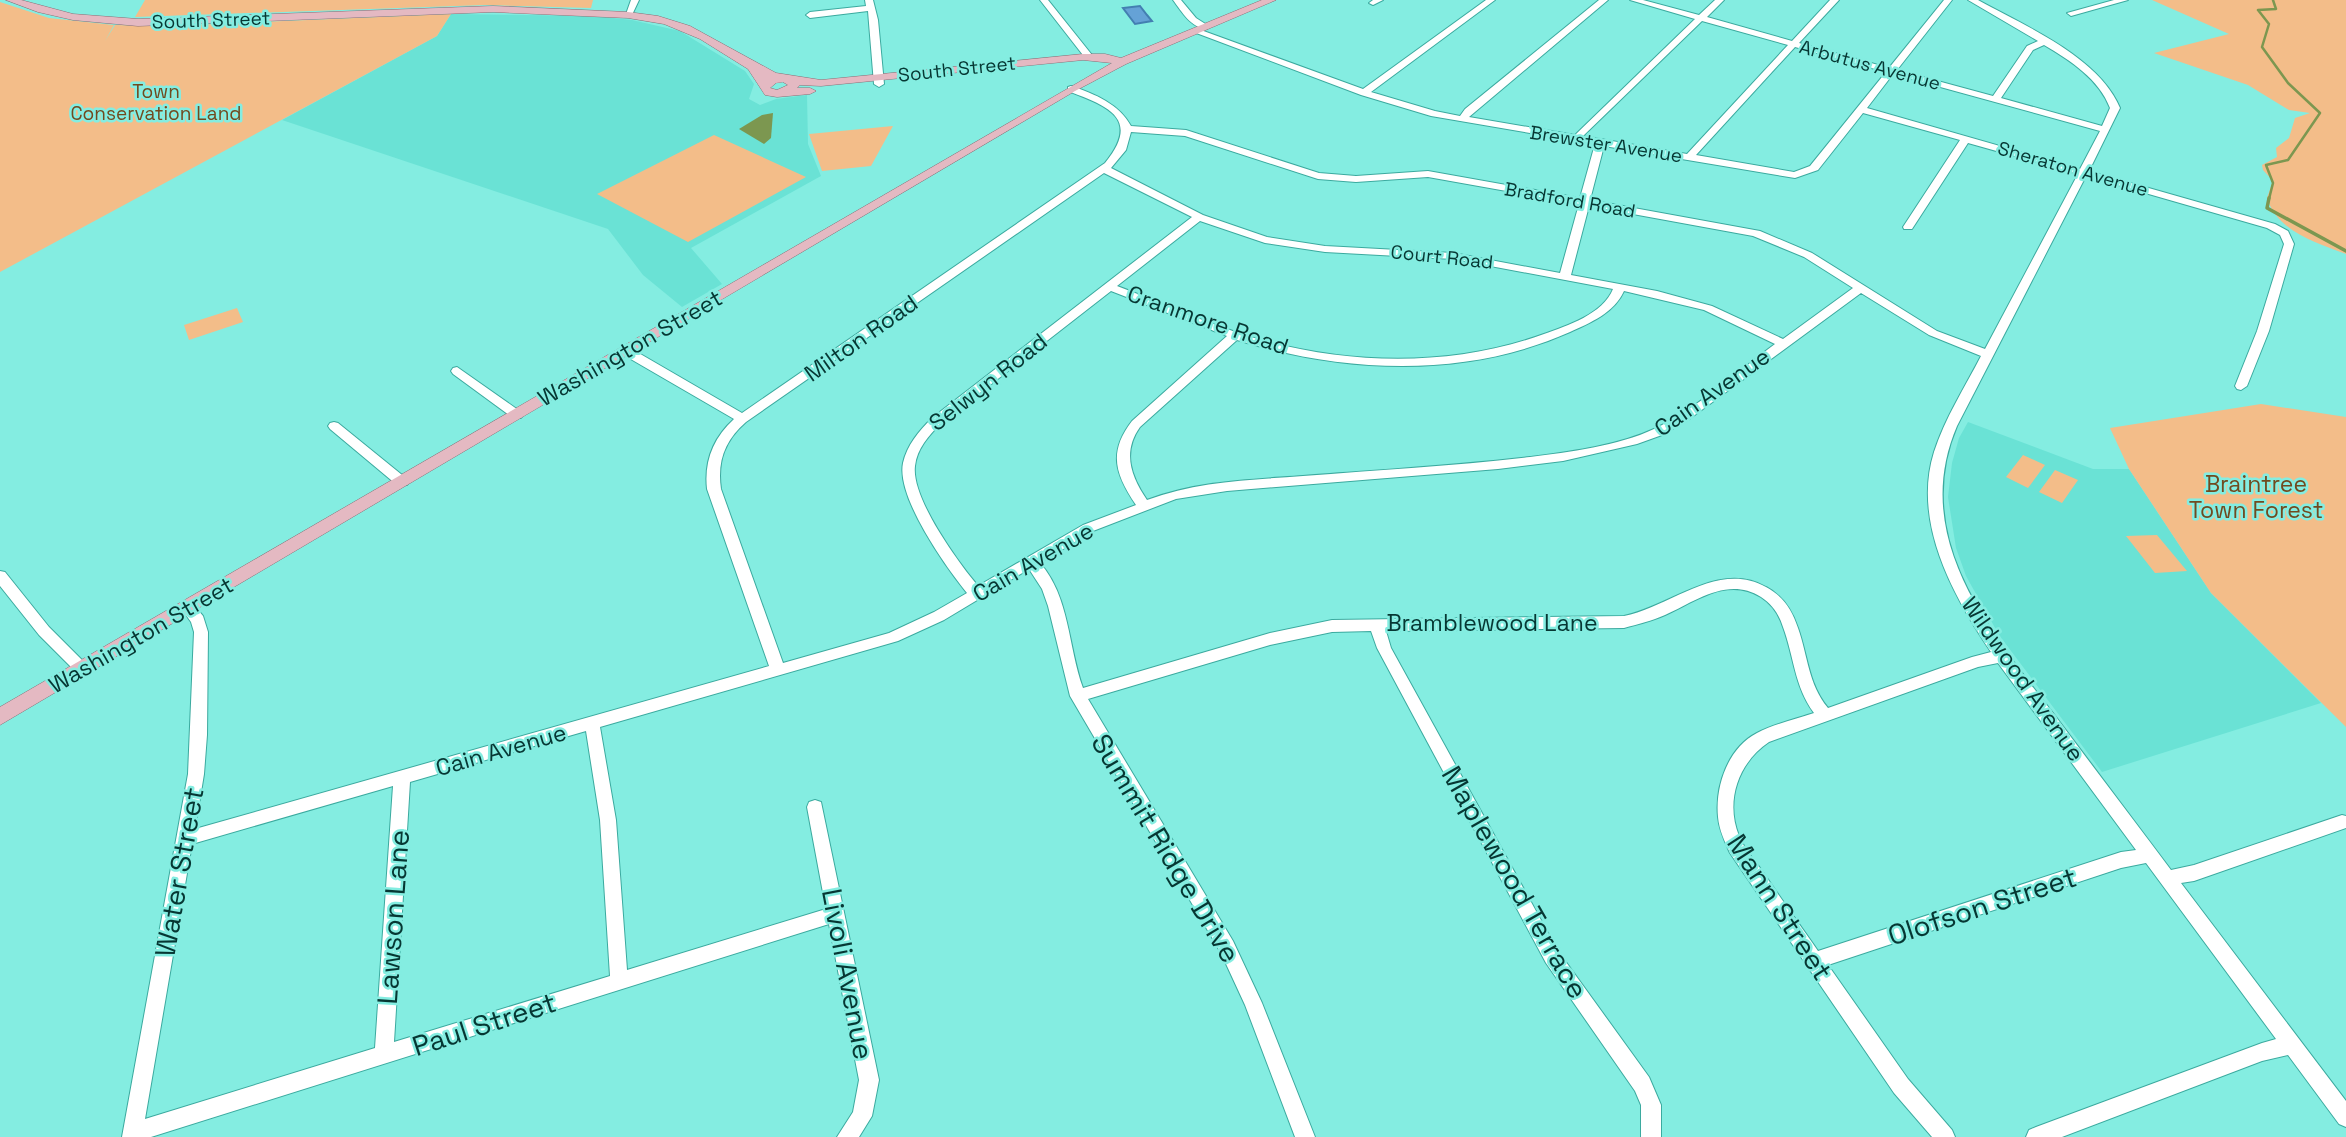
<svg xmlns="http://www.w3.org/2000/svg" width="2346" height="1137" font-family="'Space Grotesk',sans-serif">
	<rect width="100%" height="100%" fill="#84ede1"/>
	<!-- built -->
	<path fill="#6ae2d5" d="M451,14L595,16L632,20L680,31L745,71L754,84L749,99L760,105L776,99L807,95L808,144L821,176L691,248L722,284L682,307L643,275L608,229L282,120L437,36Z
		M1968,422L2093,469H2129L2211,593L2321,703L2102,772L1999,635L1966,576L1956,548L1948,497L1952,463L1959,438Z"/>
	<!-- green -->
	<path fill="#f3bd89" d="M145,0H593L591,8L486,5L135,17Z
		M2152,0H2346V254C2316,243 2277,231 2267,198L2273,181L2263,170L2262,165L2277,157L2276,148L2289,138L2295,118L2310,113L2289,110L2248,85L2154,53L2229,34Z
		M0,2L49,18L114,25L105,41L115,25L166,26L451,14L437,36L0,272Z
		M893,126L871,166L822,171L809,134Z
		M714,135L806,177L688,242L597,194Z
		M237,308L243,322L189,340L184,325Z
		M2261,404L2346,417V727L2211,593L2129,469L2110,428Z
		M2023,455L2045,465L2028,488L2006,477Z
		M2055,470L2078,480L2062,503L2039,492Z
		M2157,535L2187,571L2155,573L2126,536Z"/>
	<!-- water -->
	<path fill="#7c9750" d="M773,113L771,138L764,144L739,129L762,115Z"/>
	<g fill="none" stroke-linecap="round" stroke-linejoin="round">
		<!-- stream-far1 -->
		<path stroke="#7c9750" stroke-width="2.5" d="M2269,199L2273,183L2266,165L2288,160L2320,113L2288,83L2262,47L2269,24L2258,10L2276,9L2273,0"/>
		<!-- stream -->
		<path stroke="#7c9750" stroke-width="3.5" d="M2269,198L2267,208L2346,251"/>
	</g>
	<!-- building -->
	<path fill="#65a2d6" stroke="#437fb1" stroke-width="2" d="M1140,6L1147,15L1152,21L1135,24L1123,8Z"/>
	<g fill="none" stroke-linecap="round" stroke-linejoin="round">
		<defs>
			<path id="minor" d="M631,0H639L631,17H625Z
				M865,0H873L878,20L884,84L879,87L874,84L868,11L810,18L806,15L810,12L866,6Z
				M1040,0H1048L1092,55V59H1086Z
				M1173,0H1181L1196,18L1207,25V29C1191,28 1182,12 1173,0Z
				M1373,0H1383L1373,5L1369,3Z
				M1486,0H1495L1371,92L1435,111L1460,116L1465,109L1599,0H1608L1469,117L1575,135L1695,19L1630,0H1643L1699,15L1715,0H1724L1707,17L1792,41L1830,0H1839L1799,43L1889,68L1944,0H1952L1897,70L1993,96L2027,46L2038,41L1968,0H1978C2025,26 2099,57 2120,108L2089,171L2275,224L2288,231L2294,244L2269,331L2247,386L2241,390L2237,389L2235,386L2257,331L2284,244L2280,235L2267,228L2086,176L1957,426C1908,540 1994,636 2059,721C2096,771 2134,820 2171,870L2194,865L2342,815L2346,816V828L2194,881L2181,883L2346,1101V1127L2339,1124L2288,1055L2262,1061L2062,1137H2026L2029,1130L2036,1127L2262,1043L2276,1039L2146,863L2121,868L1828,965L1908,1079L1952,1130L1955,1137H1932L1894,1093L1730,853C1725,842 1719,830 1718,817C1715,786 1728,748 1757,733C1774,724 1796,719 1814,713C1794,686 1794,656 1783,627C1779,614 1772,604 1761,597C1728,576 1696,601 1665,615C1652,621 1638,624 1624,628L1386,631L1391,648L1558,951L1649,1077L1661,1105V1137H1641V1105L1635,1091L1546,963L1377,648L1371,631L1332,632L1270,645L1088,699L1233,941L1262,1003L1315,1137H1295L1245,1005L1221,953L1070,696L1048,606L1042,589L1029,569L944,620L898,641L600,727L616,820L627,970L826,909L807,807L809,802L815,800L821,802L879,1080L872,1116L859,1137H837L853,1112L859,1080L829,924L151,1137H122L188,774L194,632L191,622L181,608L183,604H193L203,616L208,632L207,735L204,774L195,829L769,666L707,489C704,462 713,438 734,419L622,354V348H630L742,413L1105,163C1142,118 1107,106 1068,91V87L1071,86C1095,94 1119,104 1131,126L1186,130L1319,173L1356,176L1428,171L1580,198L1595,144L1431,116L1361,95L1191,31L1198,29L1363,89ZM1702,21L1788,45L1687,154L1583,136ZM2044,45C2071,61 2099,79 2110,108L2102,126L2001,98L2033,50ZM1795,47L1886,72L1810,166L1794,172L1696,155ZM1893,74L2100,131L2080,169L1867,108ZM1863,113L1960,140L1903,227L1904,229H1912L1968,143L2078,174L1985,349L1937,331L1812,253L1760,231L1590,200L1604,146L1795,178L1818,170ZM1131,132L1185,136L1318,179L1356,182L1428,177L1579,204L1560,273L1453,253L1325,246L1267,237L1203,215L1111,168L1126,150ZM1104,173L1192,217L932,418C919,431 907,445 903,463C896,497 946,567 967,593L934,612L889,633L783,663L721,489C717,461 725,440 746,422ZM1589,206L1753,236L1804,257L1853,288L1783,339L1712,306L1657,291L1571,275ZM1200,221L1265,243L1325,252L1453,259L1613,289C1603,314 1567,326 1544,334C1450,368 1346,365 1251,337C1206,323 1162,303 1117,286ZM1111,291L1227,336L1132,421C1108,452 1115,474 1136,505L1083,525L978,586C958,562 911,498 915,466C917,448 929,436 940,424ZM1624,291L1704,310L1775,344C1738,371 1695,410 1654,429C1618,446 1569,452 1530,457C1455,466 1379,470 1303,476C1250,480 1197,481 1147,500C1131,477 1122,452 1140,427L1237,340C1344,373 1465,379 1570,332C1590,323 1614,313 1624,291ZM1861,293L1929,335L1981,356C1965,387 1945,418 1934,452C1912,522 1953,596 1991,652L1972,657L1828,708C1808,684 1808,656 1798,628C1792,610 1783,596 1766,587C1718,560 1670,607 1624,616L1332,620L1270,633L1083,688C1068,647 1070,597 1040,563L1093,531L1176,499L1227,491L1498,469L1563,461L1637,444L1662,435L1688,420ZM1998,663L2136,850L2121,852L1818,951C1800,925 1781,899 1763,872C1755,861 1744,849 1739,836C1725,801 1738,763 1769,742L1978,667ZM586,731L600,820L610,976L394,1042L410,782ZM393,786L375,1048L145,1119L192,844Z
				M2114,0H2128L2071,16L2067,13Z
				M457,367L521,412L523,415L521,418H513L453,374L451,371L453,368Z
				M334,422L338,423L407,479L409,482L407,485H397L330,429L328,426L330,423Z
				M0,571L5,572L49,627L87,665L90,669L87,673H77L39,635L0,586Z"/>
			<path id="major" d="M6,0H21L73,14L138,19L493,6L628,12L658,16L690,26L776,73L821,80L1083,54H1105L1121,58L1262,0H1276L1126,64L1075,91L0,725V707L1112,63L1083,60L821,86L800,85L797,88H810L816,91L810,94L777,97L765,95L748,69L700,39L664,24L628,18L493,12L138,26L73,20L38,12ZM783,82L788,85L777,90L770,88L776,83Z"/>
		</defs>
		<!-- minor casing -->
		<use href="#minor" stroke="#3baa9f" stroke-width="2"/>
		<!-- major casing -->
		<use href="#major" stroke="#8b6d75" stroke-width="1"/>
		<!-- minor -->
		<use href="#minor" fill="#fff" fill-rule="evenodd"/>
		<!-- major -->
		<use href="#major" fill="#e4b9c2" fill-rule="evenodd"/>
	</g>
	<g text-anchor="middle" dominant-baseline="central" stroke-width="5" stroke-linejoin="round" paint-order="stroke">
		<!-- far-street labels -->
		<g font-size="19" fill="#063733" stroke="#84ede1">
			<text transform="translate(211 20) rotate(-2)">South Street</text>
			<text transform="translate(1870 65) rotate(15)">Arbutus Avenue</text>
			<text transform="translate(957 69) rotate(-6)">South Street</text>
			<text transform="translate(1606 144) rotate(9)">Brewster Avenue</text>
			<text transform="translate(2073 169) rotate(16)">Sheraton Avenue</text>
			<text transform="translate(1570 200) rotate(10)">Bradford Road</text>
			<text transform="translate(1442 257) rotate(6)">Court Road</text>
		</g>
		<!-- far-park labels -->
		<g font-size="19" fill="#714a1f" stroke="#84ede1">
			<text x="156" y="91">Town<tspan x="156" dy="22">Conservation Land</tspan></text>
		</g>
		<!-- street labels -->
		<g font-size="23" fill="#063733" stroke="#84ede1">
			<text transform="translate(1208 320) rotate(19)">Cranmore Road</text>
			<text transform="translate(861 338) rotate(-35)">Milton Road</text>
			<text transform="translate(630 348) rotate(-30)">Washington Street</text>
			<text transform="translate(988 382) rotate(-38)">Selwyn Road</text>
			<text transform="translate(1712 392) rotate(-35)">Cain Avenue</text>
			<text transform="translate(1033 562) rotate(-30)">Cain Avenue</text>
			<text x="1492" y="623">Bramblewood Lane</text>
			<text transform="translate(141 635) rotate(-30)">Washington Street</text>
			<text transform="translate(2023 679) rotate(55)">Wildwood Avenue</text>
			<text transform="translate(501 750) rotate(-16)">Cain Avenue</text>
		</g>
		<!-- park labels -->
		<g font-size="23" fill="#714a1f" stroke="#84ede1">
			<text x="2256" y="484">Braintree<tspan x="2256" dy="26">Town Forest</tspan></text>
		</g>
		<!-- near-street labels -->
		<g font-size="28" fill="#063733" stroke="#84ede1">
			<text transform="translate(1166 848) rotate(59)">Summit Ridge Drive</text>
			<text transform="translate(179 872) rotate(-80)">Water Street</text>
			<text transform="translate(1515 882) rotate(60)">Maplewood Terrace</text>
			<text transform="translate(1982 906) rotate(-18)">Olofson Street</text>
			<text transform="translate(1780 907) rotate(57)">Mann Street</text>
			<text transform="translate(393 917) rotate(-86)">Lawson Lane</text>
			<text transform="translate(848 974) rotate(79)">Livoli Avenue</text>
			<text transform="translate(484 1024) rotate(-18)">Paul Street</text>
		</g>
	</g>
</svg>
